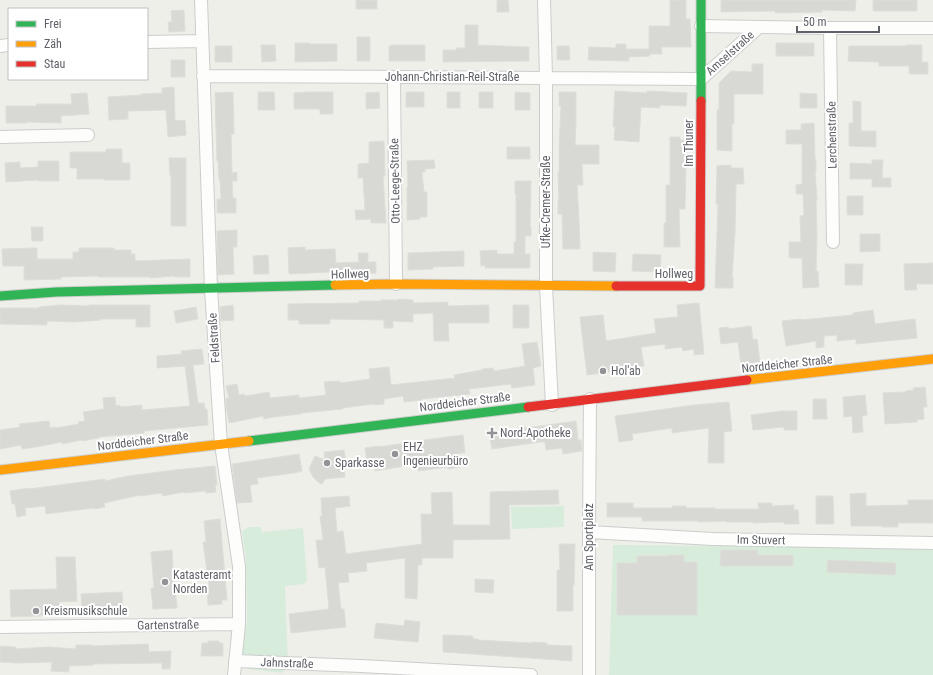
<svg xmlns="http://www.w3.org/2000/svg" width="933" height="675" font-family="'Roboto Condensed',sans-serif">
	<rect width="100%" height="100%" fill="#efefea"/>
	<!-- green -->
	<path fill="#d7ecda" d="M564,506V527L512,529L511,507Z
		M249,527H260L264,535L263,532L303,528L307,580L304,584L285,586L288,666L282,673L248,669L241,657L247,621L246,559L242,531Z
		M613,545L842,547L933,550V675H609Z"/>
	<!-- building -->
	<path fill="#d8d8d5" stroke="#deded9" d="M356,0H377V9H356Z
		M497,0H508L509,12H497Z
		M670,0H686V19H690L691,47H661L662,54H650V56L629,57V61L588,60L589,47L616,48V44H626V49H649V26H670Z
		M721,0H856L855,11L822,10V12L775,13V11L721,12Z
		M873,0H917V11H873Z
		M184,10L185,31L169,32L168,22H172L171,11Z
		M465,25H478V45L529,47V61L443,62V50H456V48H465Z
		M357,37H370V61H357Z
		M295,43H310V44H337V61L295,62Z
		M776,43H814V56H776Z
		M261,45H275L276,61L262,62Z
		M391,45H425V61H389V46H391Z
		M906,45H922V62H928V74H909V66H879V62L848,61L849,46H906Z
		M215,46H232V62H215Z
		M557,46H569L570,60H557Z
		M171,60H185V77H171Z
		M752,64H763V94H734V124H732V151L717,150V110H719V83L731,71L752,72Z
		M174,87L175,121L185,120L186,135L168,137L166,110L128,111V119L109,120L108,97L141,95V94L162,93V88Z
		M615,91L647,93V91L687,93L686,106L660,105V108L641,107L639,142L614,140L615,127H613Z
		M233,92L234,134H231L232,173L237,172V181H232L233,198H236V213H217V199H221L220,180H219L218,161H217L215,93Z
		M258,92H274L275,110H258Z
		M307,92H333V114H320V109H294V93Z
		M379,92L380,108L366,109V93Z
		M406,92H424V107H406Z
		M447,92H460V108H447Z
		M479,92H493V108H479Z
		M515,92L530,93V110H515Z
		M559,92H576V121L575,145H599V164H582L583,185H577L579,219L580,249H563L562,214H558V201H559L558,173H559V148L561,106H559Z
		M87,93L89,114L61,116V123L26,122V123H6V106H36L37,104H72L71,94Z
		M800,93L817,94V108H800Z
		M853,101L861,102V131H876V147L849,146V123H853Z
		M814,123L815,159H816V172H815L817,200H816L817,235L816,271H818L819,287L803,288L802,258H789V242H801L800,216L804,215L803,194H796V185L802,184V144H786V130H801V124Z
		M670,137H680V140H685L684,161H686L685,209H679L680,247H664V223H666V185H670Z
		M384,141L385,176L383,177L386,223H371V219L356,220L355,210H365L363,178H358V164L369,163V142Z
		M507,147H530V159H507Z
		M106,149H122V163H130V180H104V179H77V168H70V152H106Z
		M169,158H186V226H171V175H170Z
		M434,160L435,168L425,169V172H422L424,192H427V217H420V219L407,220V187H408L407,161Z
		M872,160H883L882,178H891V187H872V179H850V163L872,164Z
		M38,161H59V181H38V180L6,182L5,163L20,162V168L38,167Z
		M731,165V168H743L744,184H736L735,233L732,277H733V288H715L718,204H716L717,166Z
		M515,181H531L530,226H531V236H525V254H530V268H485V265L481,266L480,251L497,250V254H514V242H516V194H515Z
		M847,196H863V215H847Z
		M31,227H43V241H32Z
		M237,230V247H233L234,274L218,275L217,231Z
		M860,234H880V251L860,252Z
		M305,247V250L335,249L336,263L359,262L358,253H368V262H376V273L350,274V271L289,274L288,248Z
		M37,248V259H73V252H79V248H114V250H131V254H135V261L162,260L190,259V277H174V276L150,278V277H98V276L61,277V279L24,280V266H3L2,249Z
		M464,251V266L433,267V269L408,270V253Z
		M593,252L616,253L615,272L593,271Z
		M633,254L661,255L660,272L632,271Z
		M268,255L269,274H254L253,256Z
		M933,263V284H916L917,290H905L904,264Z
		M845,264H863L862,285H845Z
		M399,299L413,300V303L448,302V306L489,305V323H448L449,341H434L433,313L413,314V322L393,321V328H384V320L330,319V324H299V320H288V304L359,303V301H381V300H398Z
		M699,303L704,354L694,355V349L683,351L682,347L665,349V344L641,347L644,366L610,370V372L587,375L580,317L603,315L606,341L656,333L654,319L678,317L677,305Z
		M61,305L89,306V305H150V327H136V319H101V320L74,322L47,321V325L0,324V308H39V307Z
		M233,305L234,320L221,321L220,307Z
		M513,305H529V328H513Z
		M196,307L198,319L176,323L174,311Z
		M873,310L875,324L915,319L917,338L856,344V339L837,341V335L824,336V347L816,348V341L786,346L782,321L801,319V320L853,315V313Z
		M751,326L753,340L757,339L760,362L741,365L738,342L721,344L719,328L728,327V329Z
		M537,342L541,366L533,368L535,385L512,388L511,384L469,389L470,394L422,399V400L404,402L403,396L384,399V404L373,405V404L343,408V409L301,413V414L273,417L264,419L263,416L229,423L226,405V399L229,398L226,386L237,384L239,395L244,394L245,396L269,392L270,398L299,395V398L326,395L324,382L340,381V383L370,379L369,369L389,367L391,385L455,378L454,375L482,370V369L493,368L494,371L525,366L522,344Z
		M202,349L204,364L193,365L198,403H204L205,409H207L208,425L144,431V433L99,437V438L82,441V440L62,444V442L36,447L22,449L21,445L0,449V430L20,427L19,424L49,421L50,428L56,427V428L79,424L78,422L85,421L83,412L104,409L103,398L115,397L116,406L120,405V407L142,405V410L190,406L185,366L157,368V356L182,354L181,351Z
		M925,387L927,407H923L924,419L917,420V422L885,424L883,393L906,392V391L914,390L913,388Z
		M865,395L867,415L862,416L863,432L853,433L852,416L844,417L843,397Z
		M813,399H826L827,419H813Z
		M729,402L732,431L724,432V463H708L709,428L672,433V428L632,434L633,440L619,442L615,416L694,405Z
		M782,411H797V430H784V427L753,430L751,415Z
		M576,421L578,440H581L582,451L563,454L562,448L546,450L545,442H540L492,449L489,433L526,427V428Z
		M463,435L465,453H459L461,467L448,469V467L418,471L417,464L375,471L374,463L367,464L365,448L379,446V447L432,439Z
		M344,450L347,467H344L345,477L325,479L322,484L318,482L313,477L309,469L315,456L325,460L324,452Z
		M299,454L302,471L294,473L257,478L258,484L250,485L252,502L237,503L232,464Z
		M215,466L217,485H215L216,492L206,493V491L184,493V492L162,496V493L140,496V495L104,503L105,507L94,509V508L46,514L45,506L25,508L26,515L17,517L15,504H12L10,491L29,488V489L105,479V481L128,476L175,470Z
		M558,490L559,504L509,505L510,539L453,540V558H422V565H418L417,599L405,598V558L366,563L367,571L348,573L349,582L338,583L341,609H344L346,627L291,633L289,614L329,609L325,567L319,568L316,540H323L320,516H322L321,498L349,496L350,506L335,508L337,532L343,531L346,554L422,544L421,514H432L431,493L452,492L453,525H490V492Z
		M866,493V506L908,505V500H933V523H898V527H882V526H851L850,494Z
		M816,496H833L834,524H816Z
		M607,503H633V508H672V506H686V508H715V509H759L758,503H772V506L794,505V510H798L799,524H784V522L753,523V522H726V521L698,522V521H642V517H607Z
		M220,519L227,600H222V604L208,605L207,586H209L203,542H206L204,521Z
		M559,544H575L574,585H573V611H557V570H560Z
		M172,550L174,587H175L177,608L153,609L151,588H154L151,552Z
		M721,550H758V555H793V566H720Z
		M669,555H684V562H697V615H617V563H637V556H669Z
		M56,557H75L77,601L59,602L60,615L11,617L10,590L57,589Z
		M828,560L896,563L895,575L827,572Z
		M475,579L494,580L493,593L475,592Z
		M122,592L123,609L82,611L81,594Z
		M405,620L420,622L418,642L374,638L376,623L404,626Z
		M443,635L473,636V639H478V640L532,643V642L547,643V645L572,646V661L443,652Z
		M208,641H219V643H223V656H201L202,643H208Z
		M148,644L149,652L171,651L170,669H162V663L93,664V665L69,666V672L51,671L52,662L16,663L0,662V646L16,647V649L49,647L76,649V645H92V646Z"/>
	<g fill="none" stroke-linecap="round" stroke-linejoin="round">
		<defs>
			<path id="street" d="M201,0L211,289L220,430L221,444L239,566V624L234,675
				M544,0L546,77V286L552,405
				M701,26L830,28H933
				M830,28L833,242
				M147,42L202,41
				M0,46L9,45
				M203,76C369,77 535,77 701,79L759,27
				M394,78L396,284
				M0,137L88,135
				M589,532L713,539L933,543
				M0,627L239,624
				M235,661L361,666L531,675
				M589,675V532L590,399"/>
			<path id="fast" d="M701,101V0
				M0,296L56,292L335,285
				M249,441L528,407"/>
			<path id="slow" d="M335,285L396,284L616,286
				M747,380L933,359
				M0,470L249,441"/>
			<path id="jam" d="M616,286H700L701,101
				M528,407L747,380"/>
		</defs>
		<!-- street casing -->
		<use href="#street" stroke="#cccdcc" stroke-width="14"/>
		<!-- fast casing -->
		<use href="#fast" stroke="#cdcdcd" stroke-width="11"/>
		<!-- slow casing -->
		<use href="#slow" stroke="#cdcdcd" stroke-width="11"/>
		<!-- jam casing -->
		<use href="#jam" stroke="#cdcdcd" stroke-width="11"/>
		<!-- street -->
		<use href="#street" stroke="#fdfdfc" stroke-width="12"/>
		<!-- fast -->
		<use href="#fast" stroke="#30b455" stroke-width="9"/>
		<!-- slow -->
		<use href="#slow" stroke="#ff9f0a" stroke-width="9"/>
		<!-- jam -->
		<use href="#jam" stroke="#e5322d" stroke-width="9"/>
	</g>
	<!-- markers -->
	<g fill="#919396" stroke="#fff" stroke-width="1.5">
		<circle cx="603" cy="371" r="4"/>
		<path d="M490 427h4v4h4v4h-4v4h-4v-4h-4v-4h4z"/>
		<circle cx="395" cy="454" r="4"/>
		<circle cx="327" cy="463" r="4"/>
		<circle cx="165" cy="582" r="4"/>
		<circle cx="36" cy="611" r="4"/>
	</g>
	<g text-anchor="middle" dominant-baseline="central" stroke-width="4" stroke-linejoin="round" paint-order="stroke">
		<!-- street labels -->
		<g font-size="12" fill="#5f6168" stroke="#fff">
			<text transform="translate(730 53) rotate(-42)">Amselstraße</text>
			<text x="452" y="77">Johann-Christian-Reil-Straße</text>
			<text transform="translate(832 135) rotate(-91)">Lerchenstraße</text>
			<text transform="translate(689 143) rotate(-90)">Im Thuner</text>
			<text transform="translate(395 181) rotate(-91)">Otto-Leege-Straße</text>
			<text transform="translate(546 202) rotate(-90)">Ufke-Cremer-Straße</text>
			<text transform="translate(350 274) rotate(-2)">Hollweg</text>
			<text x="674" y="274">Hollweg</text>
			<text transform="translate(214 338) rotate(-94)">Feldstraße</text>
			<text transform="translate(787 364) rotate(-6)">Norddeicher Straße</text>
			<text transform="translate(465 402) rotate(-7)">Norddeicher Straße</text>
			<text transform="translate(143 441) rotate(-7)">Norddeicher Straße</text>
			<text transform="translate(589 537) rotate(-90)">Am Sportplatz</text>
			<text transform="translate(761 540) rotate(1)">Im Stuvert</text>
			<text transform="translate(168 625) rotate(-1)">Gartenstraße</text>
			<text transform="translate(287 663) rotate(2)">Jahnstraße</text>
		</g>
		<!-- poi labels -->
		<g font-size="12" fill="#5f6168" stroke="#fff" text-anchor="start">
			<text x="611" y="371">Hol'ab</text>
			<text x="500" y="433">Nord-Apotheke</text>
			<text x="403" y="447">EHZ<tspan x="403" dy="14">Ingenieurbüro</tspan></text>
			<text x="335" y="463">Sparkasse</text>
			<text x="173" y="575">Katasteramt<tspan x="173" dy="14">Norden</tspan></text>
			<text x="44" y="611">Kreismusikschule</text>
		</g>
	</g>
	<!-- legend -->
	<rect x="8" y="8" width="140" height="72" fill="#ffffff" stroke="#bfc0c3"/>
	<rect x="16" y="21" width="20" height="6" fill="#30b455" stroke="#bfc0c3"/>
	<text x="44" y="28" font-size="12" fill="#5f6168">Frei</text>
	<rect x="16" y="41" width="20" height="6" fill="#ff9f0a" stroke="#bfc0c3"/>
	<text x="44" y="48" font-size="12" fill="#5f6168">Zäh</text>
	<rect x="16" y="61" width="20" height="6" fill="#e5322d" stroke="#bfc0c3"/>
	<text x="44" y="68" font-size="12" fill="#5f6168">Stau</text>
	<!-- scale -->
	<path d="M797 26v6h82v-6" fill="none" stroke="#5f6168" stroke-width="2"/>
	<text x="803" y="26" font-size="12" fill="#5f6168" stroke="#ffffff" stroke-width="3" paint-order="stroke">50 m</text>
</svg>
